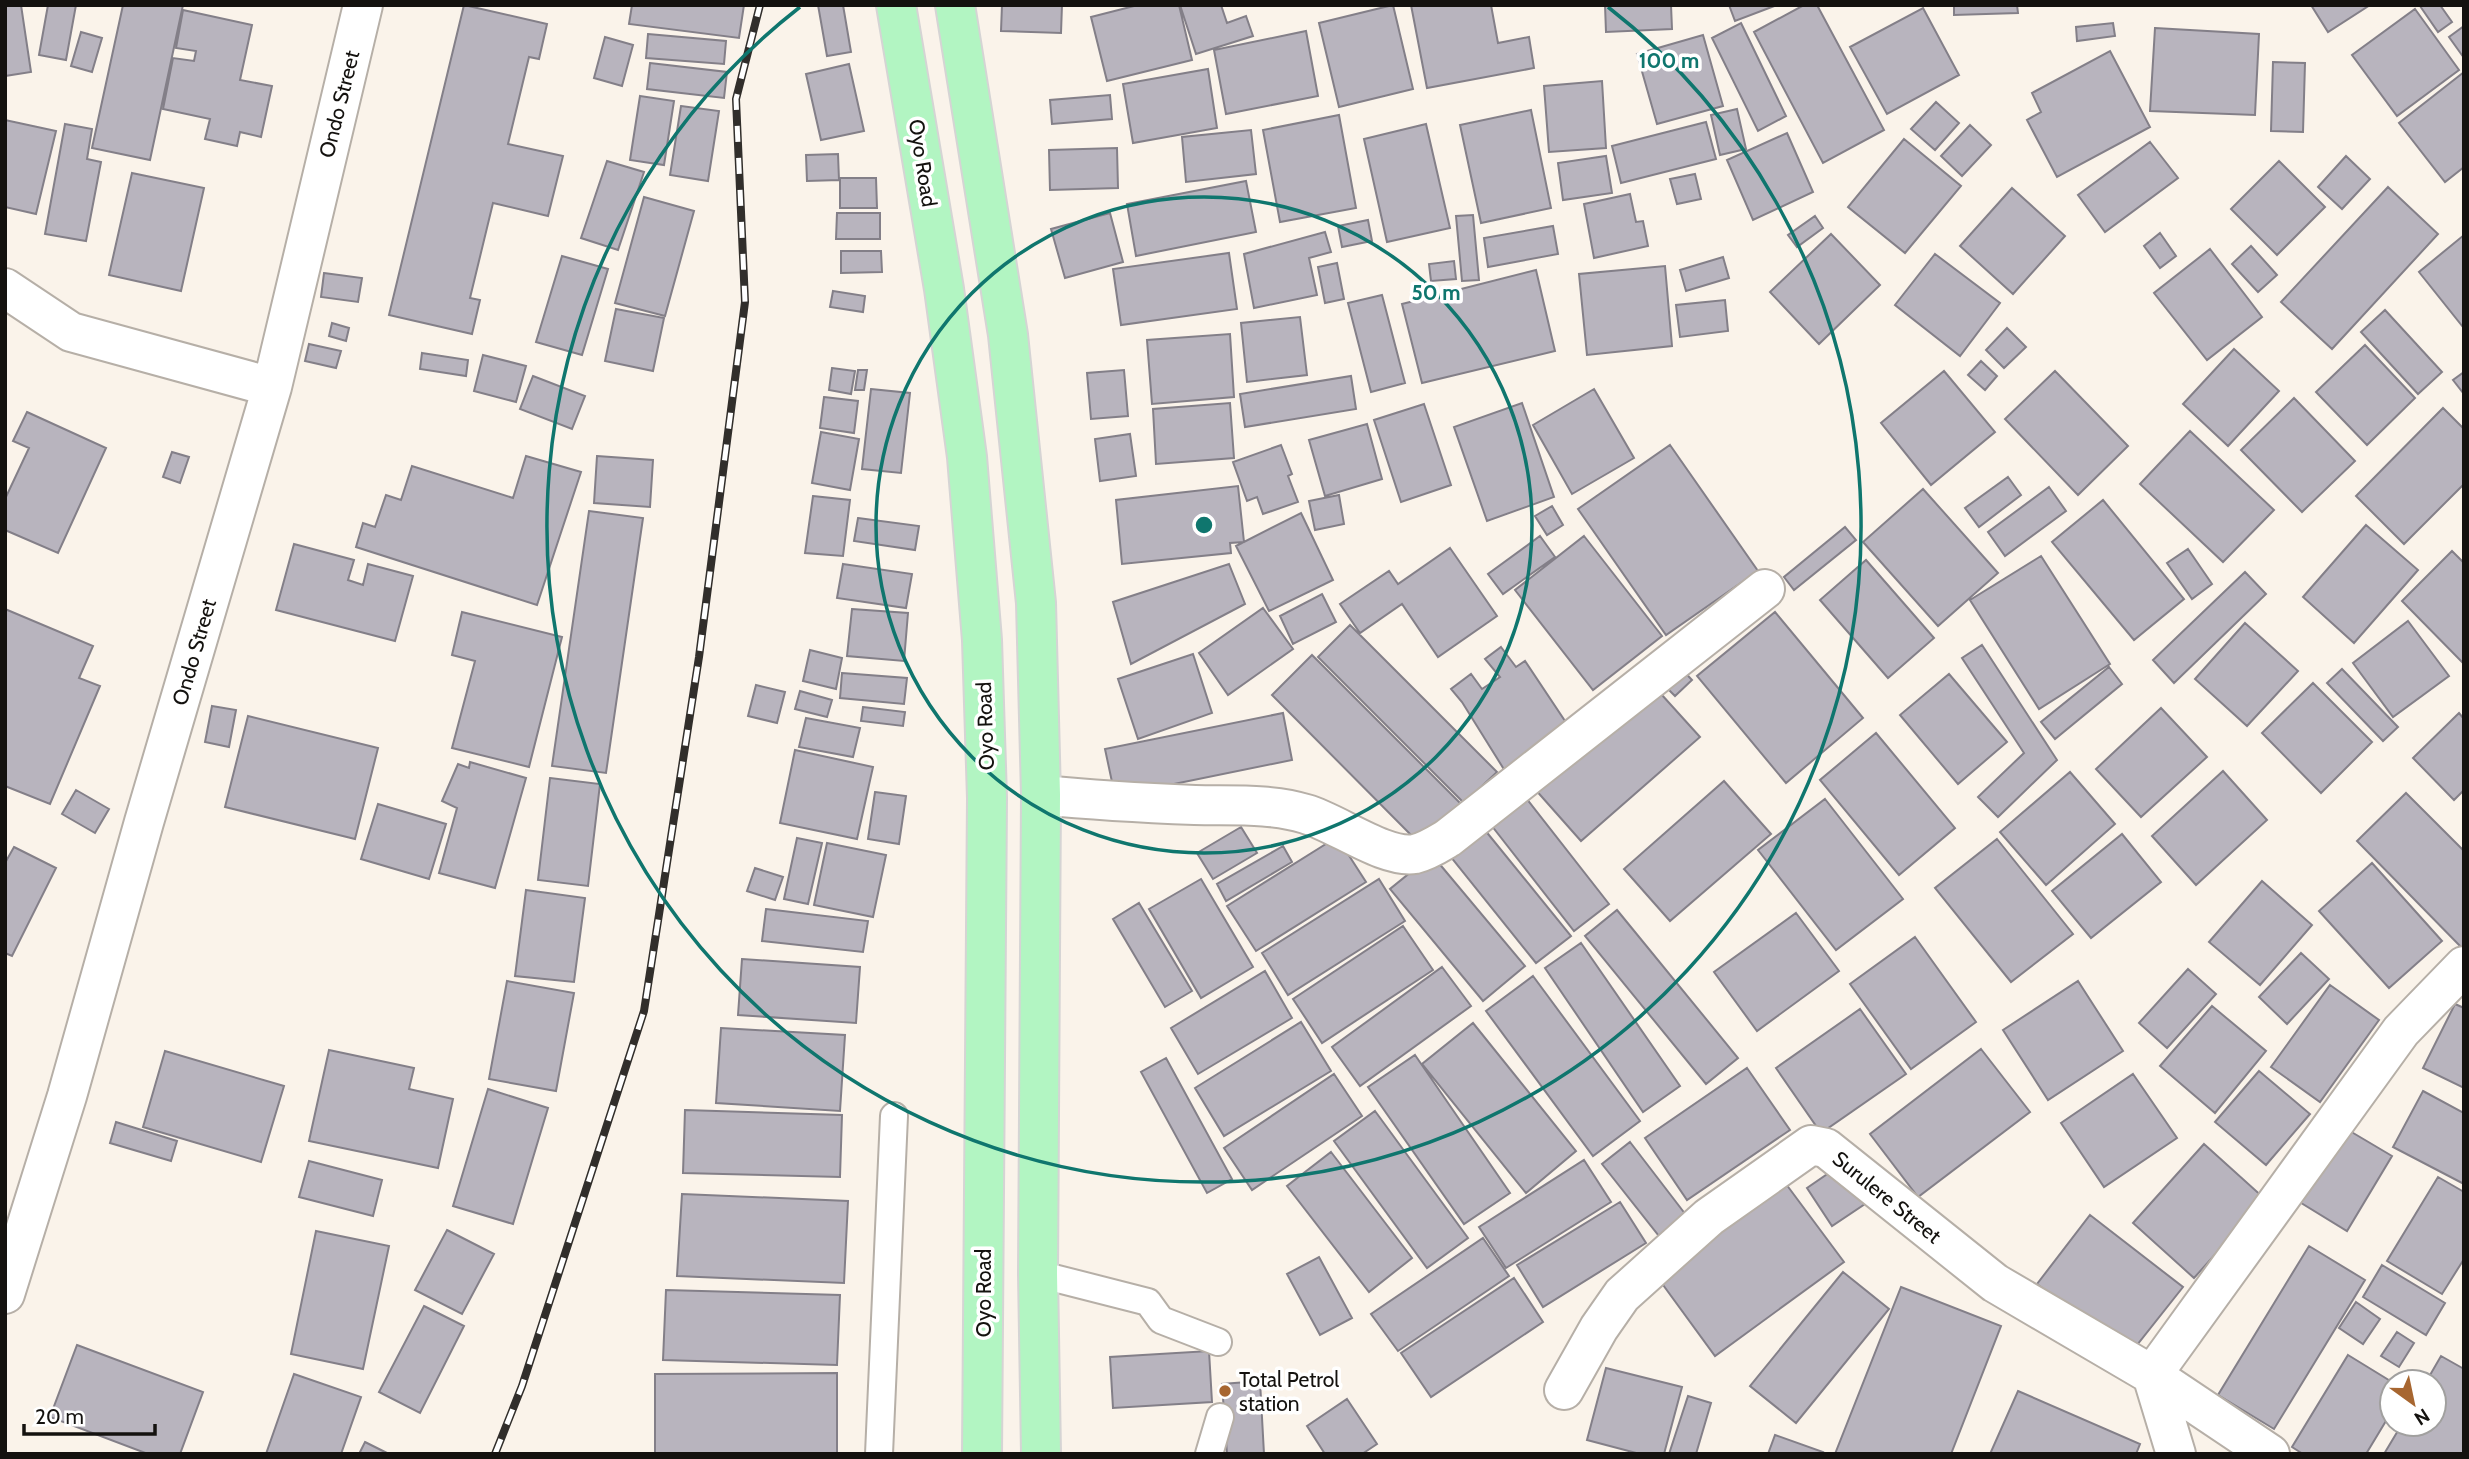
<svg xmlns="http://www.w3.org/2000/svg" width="2469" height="1459" font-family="Cabin,sans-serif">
	<rect width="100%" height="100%" fill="#faf3ea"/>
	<!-- building -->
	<path fill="#b8b4be" stroke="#837f88" stroke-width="2" d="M5,5H21L31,72L5,76Z
		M48,5H76L66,60L39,55Z
		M123,5H183L150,160L92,148Z
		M464,5L547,24L539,59L529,57L508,144L563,156L548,216L493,203L470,298L480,300L472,334L389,315Z
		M632,5H744L739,38L629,24Z
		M818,5H843L851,52L827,56Z
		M1002,5H1062L1061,33L1001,31Z
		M1138,5H1179L1192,60L1107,81L1091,17Z
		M1180,5H1221L1227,23L1246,16L1253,36L1196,54Z
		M1393,5L1413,89L1339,107L1319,23Z
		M1411,5H1491L1498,43L1529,37L1534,68L1427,88Z
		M1605,5H1671L1672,29L1606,32Z
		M1729,5H1777L1735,21Z
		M1804,5H1817L1884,130L1823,163L1754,32Z
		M1954,5H2017L2018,13L1954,15Z
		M2311,5H2370L2328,32Z
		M2440,5L2452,22L2438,32L2420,6Z
		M1923,8L1959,75L1887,114L1850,47Z
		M2415,9L2459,70L2397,116L2352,55Z
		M183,10L252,25L240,80L272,86L261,137L240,132L237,146L205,139L210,119L163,109L173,58L194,61L196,51L176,48Z
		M1741,23L1786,116L1758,131L1712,38Z
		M2113,23L2115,36L2077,41L2076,27Z
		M2464,26V58L2449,37Z
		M2155,28L2259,34L2255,115L2150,111Z
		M1306,31L1318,96L1226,114L1214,50Z
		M81,32L102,38L92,72L71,66Z
		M648,34L726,41L724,64L646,58Z
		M1703,35L1723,106L1657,124L1637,54Z
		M605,37L633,45L622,86L594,78Z
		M2110,51L2150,127L2057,177L2027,120L2041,112L2032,93Z
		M2273,62L2305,63L2303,132L2271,131Z
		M650,63L727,72L724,98L647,89Z
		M849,64L864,131L821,140L806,74Z
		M1208,69L1217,128L1133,143L1123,84Z
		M2464,72V167L2445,182L2399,123Z
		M1602,81L1606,148L1549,152L1544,86Z
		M1110,95L1112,119L1052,124L1050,100Z
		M640,96L674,101L664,165L630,160Z
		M1936,102L1959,123L1935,150L1911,129Z
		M681,106L719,111L708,181L670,175Z
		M1737,109L1746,149L1720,155L1711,115Z
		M1531,110L1551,208L1481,223L1460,125Z
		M1339,115L1356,208L1280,222L1263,130Z
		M5,120L56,131L36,214L5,207Z
		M1706,122L1716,159L1621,183L1612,146Z
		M65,124L92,129L87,159L101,162L86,241L45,234Z
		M1426,124L1450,228L1387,242L1364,139Z
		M1970,125L1991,145L1962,176L1941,156Z
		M1251,130L1256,174L1186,182L1182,137Z
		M1787,133L1813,192L1753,220L1727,160Z
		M1904,139L1961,186L1905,253L1848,207Z
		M2150,142L2178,178L2105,232L2078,195Z
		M1117,148L1118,188L1050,190L1049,150Z
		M838,154L839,180L807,181L806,155Z
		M1606,156L1612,193L1563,200L1558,163Z
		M2346,156L2370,179L2342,209L2318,187Z
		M607,161L644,172L618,250L581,238Z
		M2279,161L2325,207L2277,255L2231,209Z
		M132,173L204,188L181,291L109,275Z
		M1695,174L1701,199L1677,204L1670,179Z
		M840,178H876L877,208H840Z
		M1246,181L1256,232L1136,256L1127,204Z
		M2388,187L2438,234L2332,349L2281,302Z
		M2012,188L2065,236L2013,294L1960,246Z
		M1630,194L1636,222L1643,221L1648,246L1594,258L1584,204Z
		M644,197L694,211L665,316L615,303Z
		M837,213H880V239H836Z
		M1110,213L1123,262L1065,278L1051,229Z
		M1473,215L1479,280L1462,281L1456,216Z
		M1815,216L1823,228L1797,247L1788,235Z
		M1368,220L1372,241L1342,247L1338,226Z
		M1553,226L1558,254L1488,267L1484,238Z
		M1325,232L1331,252L1309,258L1317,295L1254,308L1244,254Z
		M2160,233L2176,256L2160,268L2144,246Z
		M1831,234L1880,285L1819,344L1770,292Z
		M2464,235V326L2463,327L2419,272Z
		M2251,246L2277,275L2258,292L2232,264Z
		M2210,249L2262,317L2207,360L2154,293Z
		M841,251H881L882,272L841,273Z
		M1229,253L1237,309L1121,325L1113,269Z
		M1935,254L2000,303L1960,356L1895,305Z
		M562,256L608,269L582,355L536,342Z
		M1723,257L1729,278L1686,291L1680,270Z
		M1454,261L1456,279L1431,281L1429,264Z
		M1337,263L1344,299L1325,303L1318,267Z
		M1665,266L1672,346L1587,355L1579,274Z
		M1536,270L1555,351L1422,383L1402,304Z
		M324,273L362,278L358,302L321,297Z
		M833,291L865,296L863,312L830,307Z
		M1382,295L1405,383L1371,392L1348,303Z
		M1725,300L1728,331L1680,337L1676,305Z
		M616,309L664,318L653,371L605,361Z
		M2385,310L2442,372L2418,394L2361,332Z
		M1300,317L1307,375L1247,382L1241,323Z
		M332,323L349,328L346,341L329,336Z
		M2007,328L2026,347L2004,368L1986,350Z
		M1230,334L1234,397L1152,404L1147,340Z
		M309,344L341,351L336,368L305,361Z
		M2365,345L2415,398L2367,445L2316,392Z
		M2234,349L2279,391L2228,446L2183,404Z
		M422,353L468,360L466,376L420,369Z
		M483,355L526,366L516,402L474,391Z
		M1981,361L1997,376L1985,390L1968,375Z
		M832,368L855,371L851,394L829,390Z
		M858,370H867L864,390H855Z
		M1124,370L1128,416L1091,419L1087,373Z
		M1944,371L1995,432L1931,485L1881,423Z
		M2055,371L2128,446L2078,495L2005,419Z
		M2464,372V394L2453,380Z
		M533,376L585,396L572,429L520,409Z
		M1351,376L1356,409L1245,427L1240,394Z
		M871,389L910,393L901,473L862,469Z
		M1594,389L1634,458L1572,494L1533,425Z
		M824,397L858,401L854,433L820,428Z
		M2294,398L2355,461L2302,512L2241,450Z
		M1230,403L1234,458L1156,464L1153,409Z
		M1522,403L1554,497L1487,521L1454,427Z
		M1424,404L1451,485L1401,502L1374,420Z
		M2443,408L2464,429V484L2404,544L2356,496Z
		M27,412L106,448L58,553L5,530V499L29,448L13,441Z
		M1367,424L1382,479L1325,496L1309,440Z
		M2190,431L2274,510L2223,562L2140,484Z
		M821,432L859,439L850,490L812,483Z
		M1130,434L1136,476L1100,481L1095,439Z
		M1281,445L1292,474L1288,476L1298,502L1263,514L1257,497L1247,501L1233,462Z
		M1670,445L1758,571L1666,635L1578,509Z
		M172,452L189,457L180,483L163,477Z
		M526,456L581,472L537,605L356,547L363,523L375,527L386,495L401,500L412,466L513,498Z
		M597,456L653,460L650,507L594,503Z
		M2008,477L2021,495L1979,527L1965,508Z
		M1238,486L1244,542L1230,543L1231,553L1122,564L1116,500Z
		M2049,487L2066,511L2005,556L1988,532Z
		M1923,489L1998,573L1938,626L1863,542Z
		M1339,495L1344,524L1315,530L1309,501Z
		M813,496L850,500L843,556L805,553Z
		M2103,500L2184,599L2134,640L2052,542Z
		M1552,506L1563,525L1547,535L1535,516Z
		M589,511L643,518L606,773L552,766Z
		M1301,513L1333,580L1269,611L1236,546Z
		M858,518L919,526L915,550L854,541Z
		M2366,525L2418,570L2354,643L2303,597Z
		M1845,527L1856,540L1794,590L1784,577Z
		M1540,536L1555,557L1503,594L1488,574Z
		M1584,536L1662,636L1593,690L1515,590Z
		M294,544L354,560L348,580L363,585L368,564L413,576L395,641L276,610Z
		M1450,548L1497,616L1438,657L1402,604L1360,633L1340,604L1389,571L1398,584Z
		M2188,549L2212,584L2192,599L2167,563Z
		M2452,551L2464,563V664L2402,601Z
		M2041,556L2110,664L2039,709L1970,600Z
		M1866,560L1934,638L1888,678L1820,600Z
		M843,564L912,574L906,608L837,598Z
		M1229,564L1245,604L1131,664L1113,602Z
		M2245,572L2266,594L2174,683L2153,660Z
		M1322,594L1336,622L1293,644L1280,616Z
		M1263,608L1293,649L1228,695L1199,653Z
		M5,609L93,646L79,678L100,686L50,804L5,786Z
		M852,609L908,613L904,661L847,656Z
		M462,612L562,637L529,767L452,748L475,661L452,655Z
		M1775,612L1863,718L1786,783L1697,676Z
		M2408,621L2449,676L2393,717L2353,663Z
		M2245,623L2298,671L2247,726L2195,679Z
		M1350,625L1497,772L1464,803L1318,657Z
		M1982,645L2057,760L1998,817L1978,797L2024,753L1962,658Z
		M1501,647L1516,667L1525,661L1575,736L1510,779L1462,702L1451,689L1471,674L1482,689L1500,677L1485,659Z
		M810,650L842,658L836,689L803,681Z
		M1193,654L1212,713L1138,739L1118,679Z
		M1312,655L1461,804L1420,844L1272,695Z
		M1675,662L1692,680L1675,696L1658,679Z
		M2109,667L2122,684L2055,739L2041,722Z
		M2342,669L2398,727L2383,741L2327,683Z
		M842,673L907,678L904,704L840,698Z
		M1949,674L2007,742L1958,784L1900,715Z
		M2313,683L2372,742L2321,793L2262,733Z
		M1652,684L1700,737L1581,841L1534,788Z
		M756,685L785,692L777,723L748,716Z
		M800,691L832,700L827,717L795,709Z
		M212,706L236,710L229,747L205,742Z
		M863,707L905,712L903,726L861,721Z
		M2161,708L2207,757L2141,817L2096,769Z
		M1283,713L1292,760L1115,796L1105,749Z
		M2459,713L2464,719V790L2454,800L2413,758Z
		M248,716L378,748L355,839L225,807Z
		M806,718L860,728L853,757L799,747Z
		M1876,733L1955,828L1899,875L1820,780Z
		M795,750L873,767L857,839L780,823Z
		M470,762L526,778L495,888L439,873L457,808L442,801L458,764L469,768Z
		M2223,771L2267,820L2196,885L2152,836Z
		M2070,772L2115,824L2046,885L2000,832Z
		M550,778L600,784L588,886L538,880Z
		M1724,781L1771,834L1670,921L1624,869Z
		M76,790L109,809L95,833L62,814Z
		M875,792L906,796L899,844L868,839Z
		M2406,793L2464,851V950L2357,841Z
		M1523,794L1609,904L1574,931L1488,821Z
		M1825,799L1903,899L1836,950L1758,850Z
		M378,804L446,824L429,879L361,859Z
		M1480,824L1571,936L1536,963L1446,851Z
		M1241,827L1257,853L1213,879L1197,853Z
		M2122,834L2161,882L2091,938L2052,891Z
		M1337,837L1366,882L1256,951L1227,906Z
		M797,838L822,843L808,904L784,899Z
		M1997,839L2073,934L2011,982L1935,888Z
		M827,843L886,855L873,917L814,905Z
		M1283,846L1292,862L1226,901L1217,884Z
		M14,847L56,868L12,956L5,953V863Z
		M1432,855L1525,966L1483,1001L1390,889Z
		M2372,863L2442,941L2389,988L2319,911Z
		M755,868L783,877L775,900L747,891Z
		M1201,879L1253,967L1201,998L1149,909Z
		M1379,879L1405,921L1288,995L1262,953Z
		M2262,881L2312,925L2260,985L2209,942Z
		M526,890L585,898L574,982L515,976Z
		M1139,903L1192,991L1165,1007L1113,919Z
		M766,909L868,921L863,952L762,941Z
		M1617,910L1738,1058L1706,1084L1585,936Z
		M1796,913L1839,971L1757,1031L1714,972Z
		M1403,926L1433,970L1322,1043L1293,999Z
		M1915,937L1976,1022L1911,1069L1850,984Z
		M1581,943L1680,1086L1643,1112L1545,968Z
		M2301,953L2329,979L2287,1024L2259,997Z
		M742,959L860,967L856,1023L738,1015Z
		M1442,967L1471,1006L1360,1086L1332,1047Z
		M2188,969L2216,994L2167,1048L2139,1023Z
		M1265,971L1292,1018L1198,1074L1171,1028Z
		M1533,976L1640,1121L1593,1156L1486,1011Z
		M507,981L574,993L556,1091L489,1079Z
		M2078,981L2123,1051L2048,1100L2003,1030Z
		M2330,985L2379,1020L2320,1102L2271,1067Z
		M2455,1004L2464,1008V1088L2423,1068Z
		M2212,1006L2266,1051L2215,1113L2160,1066Z
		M1860,1009L1906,1074L1821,1133L1776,1068Z
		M1301,1022L1331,1071L1224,1136L1195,1088Z
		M1473,1023L1576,1151L1526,1193L1422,1064Z
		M721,1028L845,1035L840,1111L716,1103Z
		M1981,1049L2030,1112L1918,1197L1870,1134Z
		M329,1050L414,1068L409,1089L453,1099L438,1168L309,1141Z
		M165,1051L284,1086L261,1162L143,1127Z
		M1415,1055L1510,1193L1464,1224L1368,1087Z
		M1166,1058L1232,1179L1207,1193L1141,1072Z
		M1747,1068L1790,1130L1687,1200L1645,1138Z
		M2259,1071L2310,1114L2266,1165L2215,1122Z
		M1334,1074L1362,1116L1252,1190L1224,1148Z
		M2133,1074L2177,1138L2104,1187L2061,1123Z
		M488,1089L548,1108L513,1224L453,1206Z
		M2423,1091L2464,1113V1184L2393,1147Z
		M685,1110L842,1115L840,1177L683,1173Z
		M1375,1111L1468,1238L1427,1268L1334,1141Z
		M116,1122L177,1141L171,1161L110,1143Z
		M2338,1124L2392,1156L2347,1231L2293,1198Z
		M1630,1142L1686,1215L1659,1236L1602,1164Z
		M2204,1144L2265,1199L2194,1278L2133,1223Z
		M1331,1152L1412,1258L1369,1292L1287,1186Z
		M1584,1160L1611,1202L1506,1268L1479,1227Z
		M309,1161L382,1180L373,1216L299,1197Z
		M1842,1164L1868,1202L1832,1226L1807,1188Z
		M2438,1177L2464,1192V1259L2442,1294L2387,1261Z
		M1786,1184L1844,1262L1715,1356L1658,1278Z
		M682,1194L848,1201L844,1283L677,1276Z
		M1620,1202L1646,1243L1543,1307L1517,1265Z
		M2090,1215L2183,1287L2129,1355L2037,1284Z
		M447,1230L494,1254L462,1314L415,1290Z
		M316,1231L389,1246L363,1369L291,1354Z
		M1483,1238L1509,1276L1398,1351L1371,1314Z
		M2309,1246L2365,1280L2274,1429L2218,1395Z
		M1319,1257L1352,1318L1320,1335L1287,1274Z
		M2382,1265L2445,1303L2426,1335L2363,1297Z
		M1843,1272L1889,1309L1796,1423L1750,1386Z
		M1514,1278L1543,1322L1431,1397L1401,1353Z
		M1901,1287L2001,1326L1951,1454H1835Z
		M666,1290L840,1295L837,1365L663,1360Z
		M2356,1302L2380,1319L2363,1344L2339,1328Z
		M424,1306L464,1326L420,1413L379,1392Z
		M2397,1332L2414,1343L2399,1367L2381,1356Z
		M77,1345L203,1392L180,1454H148L50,1417Z
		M1209,1351L1212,1402L1113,1408L1110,1357Z
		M2348,1355L2392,1382V1411L2366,1454H2303L2292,1447Z
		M2441,1356L2464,1369V1454H2384L2402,1424H2434V1382H2426Z
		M1606,1368L1682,1387L1664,1454H1640L1587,1440Z
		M837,1373V1454H655V1374Z
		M294,1374L361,1397L341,1454H266Z
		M1260,1381L1264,1454H1227L1222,1384Z
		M2018,1391L2140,1444L2136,1454H1990Z
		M1688,1396L1711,1403L1696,1454H1669Z
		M1347,1399L1377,1444L1362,1454H1325L1307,1426Z
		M1775,1435L1823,1452L1822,1454H1768Z
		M365,1442L389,1454H359Z"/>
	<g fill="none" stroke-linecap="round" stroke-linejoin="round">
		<defs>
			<path id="service" d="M1038,1274L1148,1302L1161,1320L1218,1342
				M879,1454L894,1116
				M1209,1454L1220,1417"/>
			<path id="minor" d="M5,288L71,332L272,387
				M1041,795C1092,800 1143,803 1195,805C1231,806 1271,803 1306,814C1337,823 1385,859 1415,854C1427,851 1438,844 1448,838L1765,589
				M5,1294L67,1096L144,822L272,387L363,5
				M1564,1390L1599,1328L1622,1295L1709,1217L1811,1145L1826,1148L1995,1283L2152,1375L2270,1454
				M2176,1454L2152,1375L2401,1031L2464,966"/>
			<path id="primary" d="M896,5L944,289L967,457L982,640L987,798L982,1454
				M955,5L1008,335L1036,603L1041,795L1038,1274L1041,1454"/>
		</defs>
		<!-- service casing -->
		<use href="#service" stroke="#b6afa7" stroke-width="30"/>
		<!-- minor casing -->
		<use href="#minor" stroke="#b6afa7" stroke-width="42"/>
		<!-- primary casing -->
		<use href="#primary" stroke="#d5d4d4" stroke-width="42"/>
		<!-- service -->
		<use href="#service" stroke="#fff" stroke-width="26"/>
		<!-- minor -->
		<use href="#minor" stroke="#fff" stroke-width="38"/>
		<!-- primary -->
		<use href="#primary" stroke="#b2f5c2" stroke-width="38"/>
		<defs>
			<path id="rail" d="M495,1454L522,1386L644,1011L699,657L745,302L736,99L760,5"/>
		</defs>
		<!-- rail casing -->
		<use href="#rail" stroke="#312e2b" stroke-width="8"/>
		<!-- rail -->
		<use href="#rail" stroke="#fff" stroke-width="5" stroke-dasharray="16" stroke-linecap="butt"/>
	</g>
	<!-- distance rings -->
	<g fill="none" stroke="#0f766e" stroke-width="3.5">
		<circle cx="1204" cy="525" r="328"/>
		<path d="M1608 7A657 657 0 1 1 800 7"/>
	</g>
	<!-- markers -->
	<circle fill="#a76630" stroke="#fff" stroke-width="2.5" cx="1225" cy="1391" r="7"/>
	<g text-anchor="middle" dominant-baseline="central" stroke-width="7" stroke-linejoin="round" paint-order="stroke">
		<!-- street labels -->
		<g font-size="21" fill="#14120f" stroke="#fff">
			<text transform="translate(339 104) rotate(-76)">Ondo Street</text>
			<text transform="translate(923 163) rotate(81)">Oyo Road</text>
			<text transform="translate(194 652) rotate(-74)">Ondo Street</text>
			<text transform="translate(985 726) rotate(-92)">Oyo Road</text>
			<text transform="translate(1887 1197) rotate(39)">Surulere Street</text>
			<text transform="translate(983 1293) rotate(-90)">Oyo Road</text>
		</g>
		<!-- poi labels -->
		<g font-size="21" fill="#14120f" stroke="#fff" text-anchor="start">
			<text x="1239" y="1379">Total Petrol<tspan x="1239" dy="24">station</tspan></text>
		</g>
	</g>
	<circle cx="1204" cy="525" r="10" fill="#0f766e" stroke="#fff" stroke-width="3.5"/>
	<g font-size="21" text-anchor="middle" font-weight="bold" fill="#0f766e" stroke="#fff" stroke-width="7" stroke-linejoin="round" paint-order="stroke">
		<text x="1669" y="68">100 m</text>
		<text x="1436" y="300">50 m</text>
	</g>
	<!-- border -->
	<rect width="2469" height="1459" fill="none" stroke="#14120f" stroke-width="14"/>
	<!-- north arrow -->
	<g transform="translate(2413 1403) rotate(147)"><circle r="33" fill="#ffffff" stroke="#a1a09f" stroke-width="2"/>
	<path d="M0-5L12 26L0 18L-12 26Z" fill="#a76630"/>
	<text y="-10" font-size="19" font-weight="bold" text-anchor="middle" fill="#14120f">N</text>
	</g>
	<!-- scale -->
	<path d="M24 1424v10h131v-10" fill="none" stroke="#14120f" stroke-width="3.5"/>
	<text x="35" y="1424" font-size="21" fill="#14120f" stroke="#ffffff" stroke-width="5" paint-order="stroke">20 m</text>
</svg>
